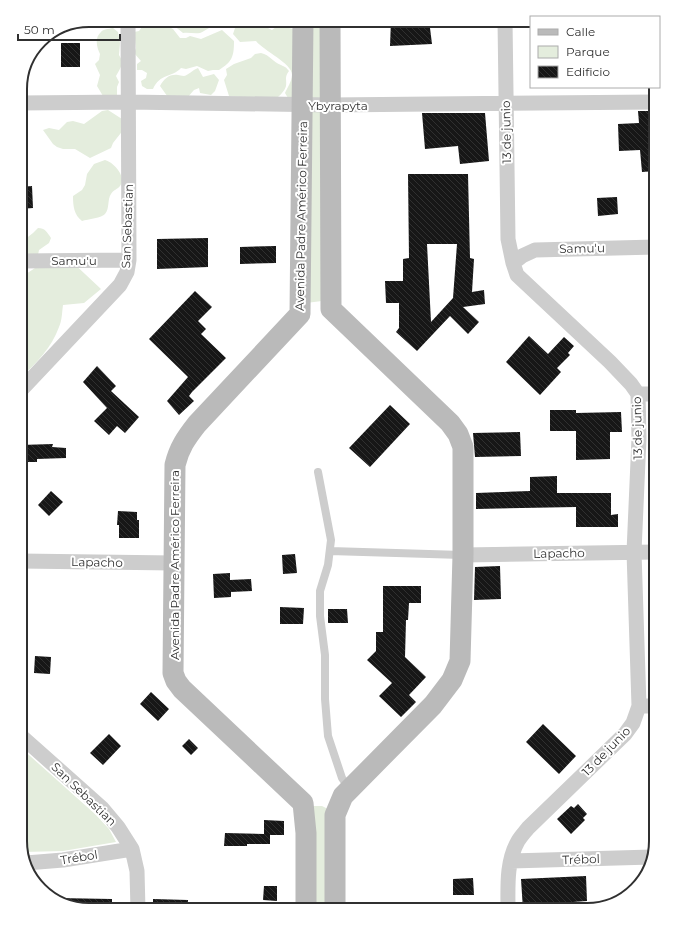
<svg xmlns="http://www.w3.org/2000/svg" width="676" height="930" font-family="Montserrat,sans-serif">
	<defs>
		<pattern id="building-back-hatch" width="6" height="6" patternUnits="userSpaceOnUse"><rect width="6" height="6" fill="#171717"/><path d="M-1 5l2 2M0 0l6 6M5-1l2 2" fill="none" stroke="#303030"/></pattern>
	</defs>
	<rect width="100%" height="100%" fill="#fff"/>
	<!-- green -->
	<path fill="#e4eddd" d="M139,20H158L163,24L173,29L180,38H186L190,36L201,39L222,30L234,41C234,57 232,62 219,70H213L208,71L197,66L186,69L181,68C172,78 160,73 153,89H147L142,86L141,81L146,78L147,73L142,70H137V64L141,61L134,53L136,48L134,32L139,31L142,27Z
		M167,20H234C229,29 222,25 214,26C209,27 205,31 200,33C194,34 189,32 183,33Z
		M240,20H261L266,27L272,30L276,27L282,26L267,20H296L294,26L284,27L294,29L301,20H326V99L288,98L285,93C287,88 292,81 292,75C293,64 264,51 256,41L240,42L233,34L235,28Z
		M113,28L118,32L120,43L119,55C125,64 120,68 116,76L119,82L117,87V99L103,96L97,86L100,75L95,64L99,60L100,54C97,48 94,38 101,32C103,29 109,29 113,28Z
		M261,53C270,55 273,62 281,65C285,67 286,67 289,71C284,78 287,79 286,86C285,91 279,96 275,100L229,96L224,80L227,75L226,69L234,64L251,58L255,54Z
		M198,68L203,77L214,74L219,80L215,91L211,95L200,93L199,88L194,90L187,98L170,100L160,86C164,79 169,74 178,75C180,75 181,76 184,76C189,75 192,70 198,68Z
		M321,108L322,301L306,303V113Z
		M108,110L122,119L124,129L113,143L111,148L90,158L75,149H63L57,147L53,144L43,130L49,128L59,130L67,122L73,121L84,124L102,111Z
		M105,160C113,162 127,176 120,186C118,189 113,190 111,194C107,200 110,208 105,214C102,218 88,219 82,221C74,215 73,206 73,196L82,190L85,185L87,174L94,164Z
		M38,228C45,228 47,232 51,238L49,243L39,250L38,255L23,257L21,251L24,240L33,233Z
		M69,259L101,289L84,303L63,305C62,312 62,321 59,327C52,347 36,364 20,378V278L35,268Z
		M20,747L95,814L109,829L116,842L63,851L23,852L20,841Z
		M311,806H322L330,810L332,910H302Z"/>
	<!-- building -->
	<path fill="url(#building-back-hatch)" fill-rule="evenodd" d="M391,20H429L432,44L390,46Z
		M61,43H80V67H61Z
		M638,111H656V171L642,172L640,150L619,151L618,124L639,123Z
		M422,113H485L489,161L460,164L458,146L425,149Z
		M408,174H468L470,258L474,259L472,292L484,290L485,304L463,307L479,322L468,334L450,316L417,351L396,332L399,328V303H386L385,281H403V259L409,258ZM427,244H457L453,298L431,322Z
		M32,186L33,208L20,209V187Z
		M617,197L618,214L598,216L597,198Z
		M208,238V267L157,269V239Z
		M276,246V263L240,264V247Z
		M195,291L212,307L198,321L206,329L201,334L226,358L192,392L189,396L194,401L179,415L167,401L188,377L149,339Z
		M529,336L548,354L564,337L574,346L568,353L570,355L557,368L561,372L540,395L506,362Z
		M97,366L116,386L111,391L139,417L125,433L117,426L109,435L94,421L107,408L83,382Z
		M390,405L410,424L370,467L349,448Z
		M550,410H576V413L621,412L622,432H610V459L576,460V431H550Z
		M520,432L521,456L475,457L473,433Z
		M53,444L52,447L66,448V458L37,459V462H20V445Z
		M557,476V493H611V515L618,514V527H576V507L476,509V493L530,491V477Z
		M51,491L63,502L49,516L38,505Z
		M118,511L137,512V520H139V538H119V525H117Z
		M295,554L297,573L283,574L282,555Z
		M500,566L501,599L474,600L475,567Z
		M230,573V580L251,579L252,591L231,592V597L214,598L213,574Z
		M383,586H421V603H409L408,620H406L405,657L426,677L409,695L416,702L401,717L379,696L392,683L367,660L376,651V632H383Z
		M280,607L304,608L303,624H280Z
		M328,609H347L348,623H328Z
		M35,656L51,657L50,674L34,673Z
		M151,692L169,709L158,721L140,704Z
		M543,724L576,756L559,774L526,742Z
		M109,734L121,746L103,765L90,753Z
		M189,739L198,748L191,755L182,746Z
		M578,804L587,814L583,818L585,820L571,834L557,819L571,806L574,808Z
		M264,820L284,821V835H270V844H247V846H224L225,833L264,834Z
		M586,876L587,901L559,903L560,910H523L521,879Z
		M473,878L474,895H453V879Z
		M264,886H277V901L263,900Z
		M57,898L112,899V910H85L57,901Z
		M153,899L188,900V910H153Z"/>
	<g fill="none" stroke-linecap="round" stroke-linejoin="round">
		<!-- lane -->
		<path stroke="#cdcdcd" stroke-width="8" d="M318,472L331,540L328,565L320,591V616L325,655V699L328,736L342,778L349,788
			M330,551L462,555"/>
		<!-- street -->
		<path stroke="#cdcdcd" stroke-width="15" d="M505,20L508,239L513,263L517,275L610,362L631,384L638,394L639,438L634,552L639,706L633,723L625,734L528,828C525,832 521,836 518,841C506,862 508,887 508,910
			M20,103L129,102L330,105L656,102
			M20,261L129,260
			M513,263L522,256L535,250L656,247
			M20,391L120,285L127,272L129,260L128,20
			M638,394H656
			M463,555L656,552
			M20,561L174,563
			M639,706H656
			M20,735L102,808L118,827L132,849L137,871L138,910
			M511,861L652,857
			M26,863L63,860L132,849"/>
		<!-- secondary -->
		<path stroke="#bababa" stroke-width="21" d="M303,20L300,314L197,424C186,438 179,448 175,465L173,673L176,681L182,689L303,803L306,833V910
			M330,20L331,309L450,423L458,434L463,447V555L460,661L452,680L433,705L343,796L335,815V910"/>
	</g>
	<g text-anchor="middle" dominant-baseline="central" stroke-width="4" stroke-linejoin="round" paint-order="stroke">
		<!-- street labels -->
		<g font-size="12" fill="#303030" stroke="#fff">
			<text x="338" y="105">Ybyrapyta</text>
			<text transform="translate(506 132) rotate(-91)">13 de junio</text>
			<text transform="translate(301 216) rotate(-89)">Avenida Padre Américo Ferreira</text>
			<text transform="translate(127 226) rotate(-88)">San Sebastian</text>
			<text transform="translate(582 248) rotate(-1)">Samu'u</text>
			<text x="74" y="260">Samu'u</text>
			<text transform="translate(637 428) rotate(-91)">13 de junio</text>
			<text transform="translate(559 553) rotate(-1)">Lapacho</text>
			<text transform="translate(97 562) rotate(1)">Lapacho</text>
			<text transform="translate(174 565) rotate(-90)">Avenida Padre Américo Ferreira</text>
			<text transform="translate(606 751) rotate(-46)">13 de junio</text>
			<text transform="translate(84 794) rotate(44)">San Sebastian</text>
			<text transform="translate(79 857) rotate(-9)">Trébol</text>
			<text transform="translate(581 859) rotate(-2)">Trébol</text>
		</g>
	</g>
	<!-- crop -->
	<path d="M0 0H676V930H0ZM89 27H587A62 62 0 0 1 649 89V841A62 62 0 0 1 587 903H89A62 62 0 0 1 27 841V89A62 62 0 0 1 89 27Z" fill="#fff" fill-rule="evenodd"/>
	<path fill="none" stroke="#303030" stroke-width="2" d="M89 27H587A62 62 0 0 1 649 89V841A62 62 0 0 1 587 903H89A62 62 0 0 1 27 841V89A62 62 0 0 1 89 27Z"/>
	<!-- legend -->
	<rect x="530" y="16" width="130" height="72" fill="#ffffff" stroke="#acacac"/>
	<rect x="538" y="29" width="20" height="6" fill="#bababa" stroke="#acacac"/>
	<text x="566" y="36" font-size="12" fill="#303030">Calle</text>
	<rect x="538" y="46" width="20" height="12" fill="#e4eddd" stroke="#acacac"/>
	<text x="566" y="56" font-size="12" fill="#303030">Parque</text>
	<rect x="538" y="66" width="20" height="12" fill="url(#building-back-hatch)" stroke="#acacac"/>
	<text x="566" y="76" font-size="12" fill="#303030">Edificio</text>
	<!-- scale -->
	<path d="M18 34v6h102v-6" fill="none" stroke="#303030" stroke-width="2"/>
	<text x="24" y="34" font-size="12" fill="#303030" stroke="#ffffff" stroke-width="3" paint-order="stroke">50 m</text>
</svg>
